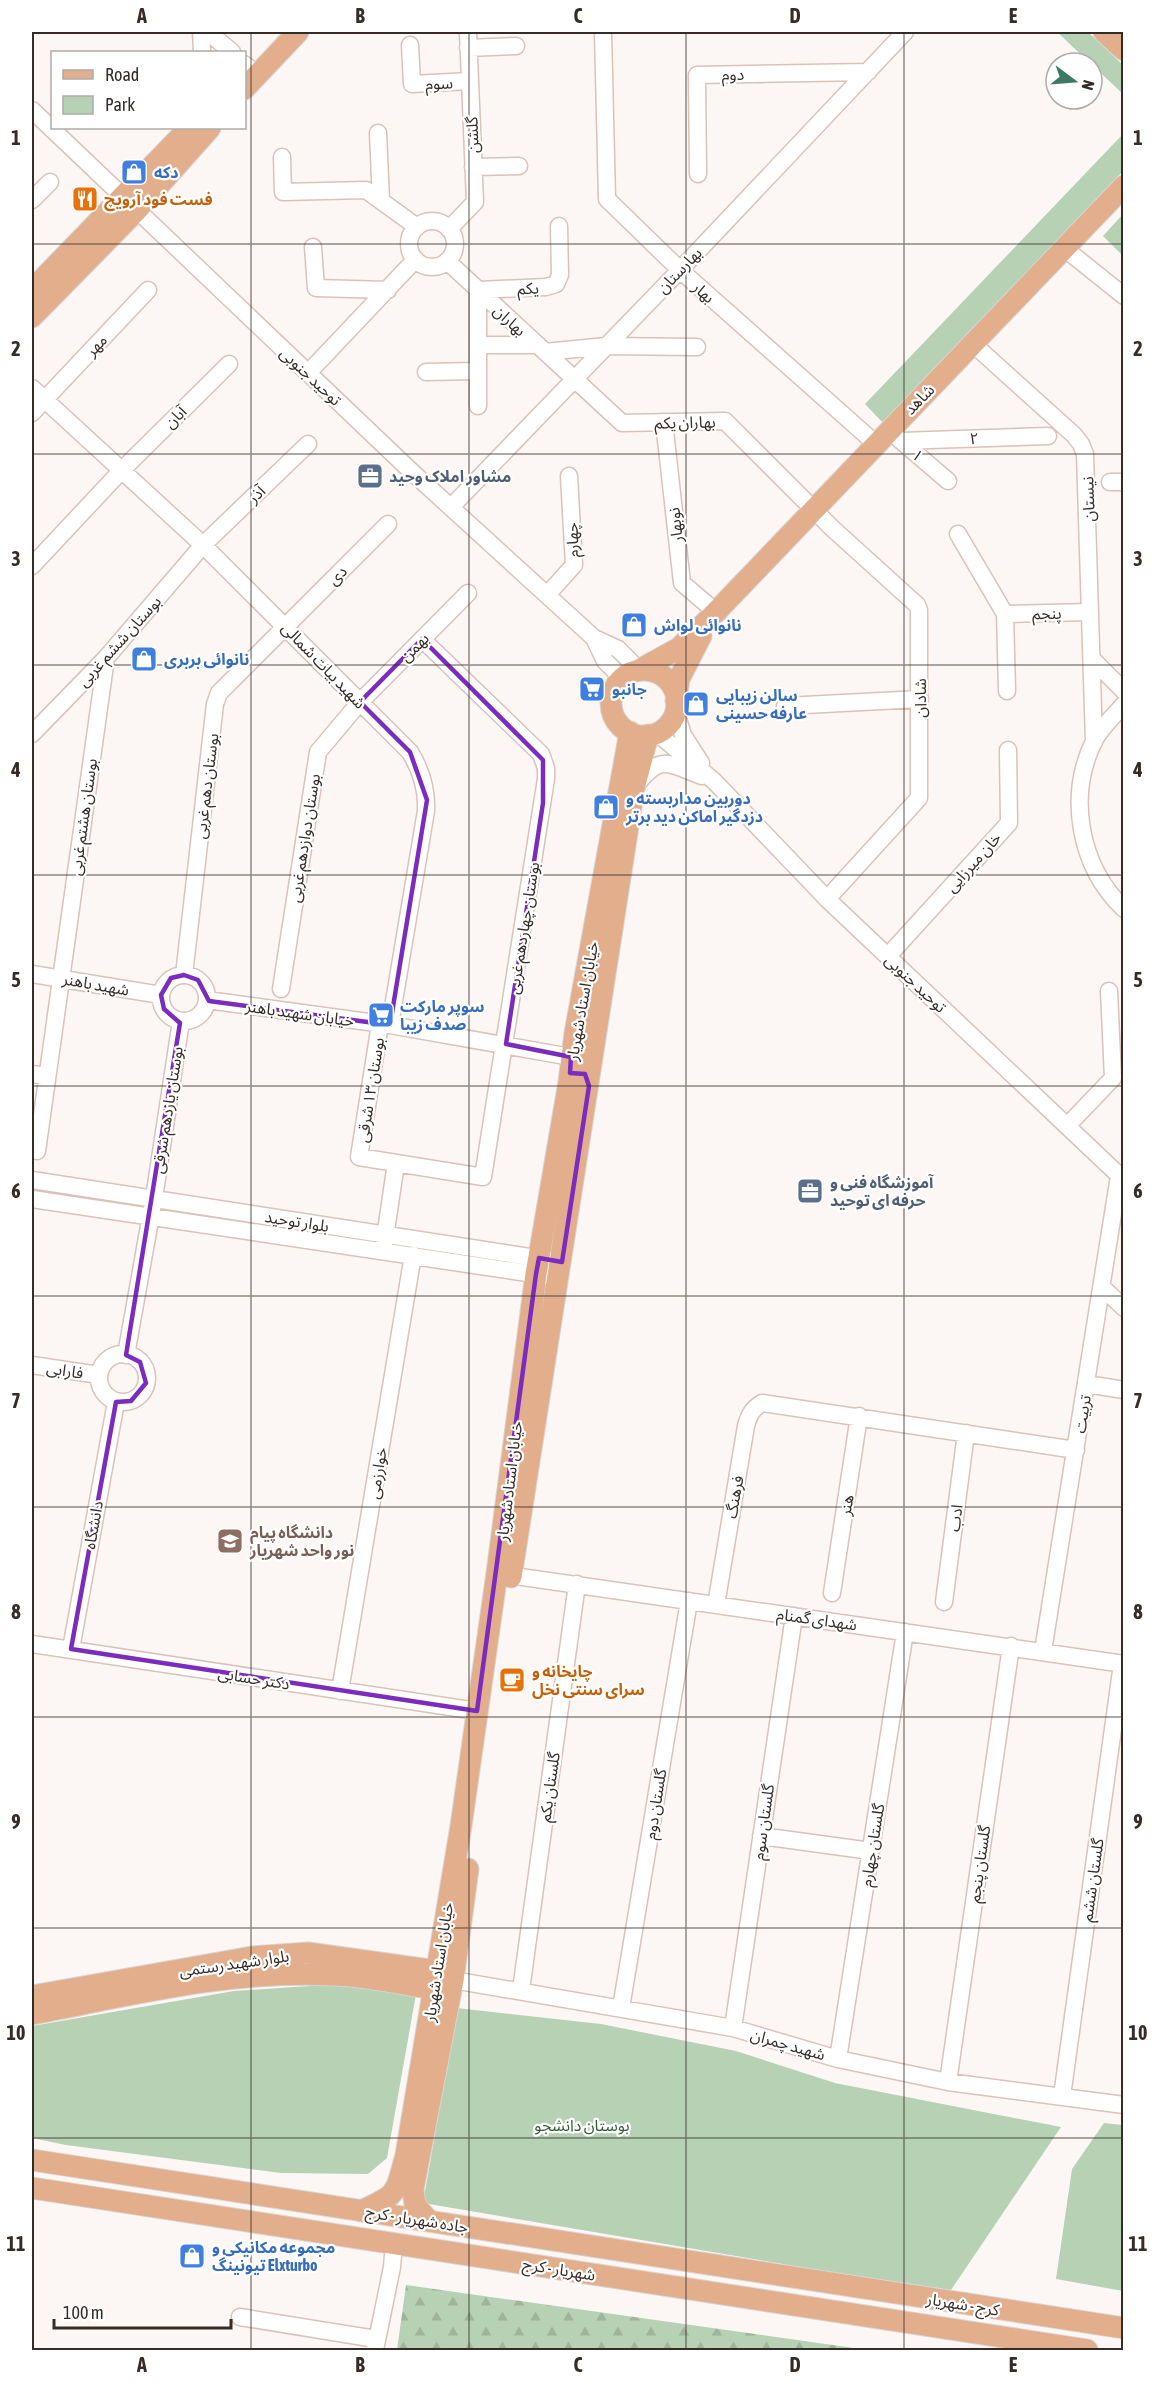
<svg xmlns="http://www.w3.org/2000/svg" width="1155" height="2382" font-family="'Asap Condensed','Noto Sans Arabic',sans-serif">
	<defs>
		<pattern id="forest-firs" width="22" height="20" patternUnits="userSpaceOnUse" patternTransform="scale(1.5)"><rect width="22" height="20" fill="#b7d1b4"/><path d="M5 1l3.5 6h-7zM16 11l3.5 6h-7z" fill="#9eb49b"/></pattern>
	</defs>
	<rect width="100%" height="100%" fill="#fcf7f5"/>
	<!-- forest -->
	<path fill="url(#forest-firs)" d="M406,2285L868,2350H397Z"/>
	<!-- green -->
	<path fill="#b7d1b4" d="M1057,32H1088L1123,65V94Z
		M1123,134V171L884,424L865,404Z
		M1123,214L1124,255L1123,256L1103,236Z
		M338,1984L416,1994L387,2158L368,2174L281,2173L66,2145L32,2138V2026L234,1991Z
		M457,2008L601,2024L736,2051L835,2083L1061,2127L951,2290L824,2271L423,2203Z
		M1104,2123L1123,2125V2291L1056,2279L1072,2169Z"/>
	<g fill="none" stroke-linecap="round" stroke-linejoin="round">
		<defs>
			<path id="minor" d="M201,32L202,52
				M208,32L232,52
				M603,32L607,199L680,270L876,444
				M410,45L412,84L470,81
				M468,48L516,46
				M244,64L248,67
				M32,110L412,472L594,638L618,649L639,670
				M378,133L381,201
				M282,157L283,192L366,190L417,227
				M473,167L519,166
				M698,174L697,75L868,72
				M32,200L50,182
				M409 244a23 23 0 1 1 46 0a23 23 0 1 1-46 0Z
				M449,229L475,202L468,32
				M313,247L316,288L388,290
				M1064,248L1124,296
				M447,261L622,423L725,421L832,528L917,605L919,610V798L827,899
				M972,343L1074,435L1081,444L1085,454L1094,742
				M478,345H538
				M545,352L606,346L697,347
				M426,372L478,371
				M308,373L415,260
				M32,388L203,545L410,752C421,770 427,790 426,811L390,1025
				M478,406V290L546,287L556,284L560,275L559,226
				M32,413L148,290
				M664,422L682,583L716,612
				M899,439L948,481
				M901,441L1048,436
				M1110,482H1124
				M451,507L680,270L905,32
				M958,534L1005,614L1007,691
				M32,566L121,471L229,364
				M547,595L574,565L569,476
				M1005,614L1090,612
				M594,638L605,661L622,678
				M1092,659L1124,691
				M1124,704C1114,716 1101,727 1094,741C1067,796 1079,866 1124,909
				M785,706L920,699
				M676,713L683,735L701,763
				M657,733L714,781L827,899L1124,1180
				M32,734L106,658L203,545L308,444
				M637,784C662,753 669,764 702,776
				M888,956L1009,823L1008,750
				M32,974L161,995
				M184,975L215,704L219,693L388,524
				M161 998a23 23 0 1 1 46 0a23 23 0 1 1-46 0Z
				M281,989L318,752L360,702L468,593
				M207,1000L390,1025L582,1059
				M380,1024L359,1157L396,1163
				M32,1074L47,1076
				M1067,1126L1113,1078L1109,991
				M37,1151L106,658
				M32,1180L549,1260
				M32,1199L547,1276
				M383,1251L396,1163L483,1177L546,779V768L541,754L422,639
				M1102,1287L1124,1308
				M99 1378a24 24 0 1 1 48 0a24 24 0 1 1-48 0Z
				M126,1355L154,1198L181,1021
				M32,1365L99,1375
				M1087,1384L1124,1390
				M501,1574L1124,1664
				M832,1593L859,1416
				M944,1602L966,1433
				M716,1605L746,1426C749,1415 752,1409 762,1403L1076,1450
				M32,1644L477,1711
				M71,1649L116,1402
				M1043,1651L1119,1176
				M340,1691L413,1255
				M761,1836L871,1851
				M453,1980L733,2028L838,2059L948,2082L1124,2105
				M521,1990L577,1584
				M621,2008L689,1601
				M733,2028L794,1616
				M838,2059L905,1632
				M948,2082L1011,1646
				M1062,2096L1122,1664
				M240,2317L376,2339
				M375,2350L392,2267L394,2244"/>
			<path id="major" d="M1104,32L1124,50
				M244,89L298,32
				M32,290L189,128
				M32,317L136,211L210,128
				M639,670L679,648L716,612L1124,186
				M611 703a33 33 0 1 1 66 0a33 33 0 1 1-66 0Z
				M676,701L679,679L701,636
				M511,1577L634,788L648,735
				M32,1996L252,1957L308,1953L437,1971L450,1978
				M32,2014C131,1995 233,1969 335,1975C368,1976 401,1984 434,1989L447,1983
				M32,2160L1124,2328
				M32,2188L1087,2350
				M361,2211C399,2194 395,2194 406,2155L461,1826L497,1573L536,1274L569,1082L575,1033L630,732
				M429,2221L415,2205L413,2189L453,1980L468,1869"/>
		</defs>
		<!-- minor casing -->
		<use href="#minor" stroke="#dac2b8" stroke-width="19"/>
		<!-- major casing -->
		<use href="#major" stroke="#d7d5d4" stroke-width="23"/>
		<!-- minor -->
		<use href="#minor" stroke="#fff" stroke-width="16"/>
		<!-- major -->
		<use href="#major" stroke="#e2ae8c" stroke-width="21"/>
	</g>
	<!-- marked area -->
	<path fill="none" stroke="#7b2cbf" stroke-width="4.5" stroke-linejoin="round" d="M422,639L543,760V803L506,1044L571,1057L570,1073L585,1074L589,1086L562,1262L539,1258L536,1274L477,1711L71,1649L116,1402L131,1401L146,1383L140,1362L126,1355L180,1023L164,1009L161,995L171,978L184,975L198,980L209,1001L390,1025L427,800L410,752L360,702Z"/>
	<!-- grid -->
	<path fill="none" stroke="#352c28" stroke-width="1.5" stroke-opacity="0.55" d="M251,32V2350M469,32V2350M686,32V2350M904,32V2350M32,244H1124M32,454H1124M32,665H1124M32,875H1124M32,1086H1124M32,1296H1124M32,1507H1124M32,1717H1124M32,1928H1124M32,2138H1124"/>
	<!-- icons -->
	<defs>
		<symbol id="shop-square" viewBox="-11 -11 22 22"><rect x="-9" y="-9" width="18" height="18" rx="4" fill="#3f7fe0" stroke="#fff"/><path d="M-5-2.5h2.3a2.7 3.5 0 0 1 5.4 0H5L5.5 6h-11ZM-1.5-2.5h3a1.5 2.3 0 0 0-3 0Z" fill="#fff"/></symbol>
		<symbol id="restaurant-square" viewBox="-11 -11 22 22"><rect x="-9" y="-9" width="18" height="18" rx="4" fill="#e8710a" stroke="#fff"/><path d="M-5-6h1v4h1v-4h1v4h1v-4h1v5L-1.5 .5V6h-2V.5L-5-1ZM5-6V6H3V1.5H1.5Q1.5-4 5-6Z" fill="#fff"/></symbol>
		<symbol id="office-square" viewBox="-11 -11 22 22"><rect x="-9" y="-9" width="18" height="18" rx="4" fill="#5c6f8a" stroke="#fff"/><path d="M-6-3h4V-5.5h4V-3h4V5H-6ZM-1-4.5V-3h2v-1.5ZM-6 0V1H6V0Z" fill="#fff"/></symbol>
		<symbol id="supermarket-square" viewBox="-11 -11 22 22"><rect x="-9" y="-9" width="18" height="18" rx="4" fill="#3f7fe0" stroke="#fff"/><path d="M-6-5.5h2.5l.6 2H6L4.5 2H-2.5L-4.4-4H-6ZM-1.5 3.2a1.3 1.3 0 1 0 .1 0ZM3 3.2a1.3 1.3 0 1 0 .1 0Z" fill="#fff"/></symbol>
		<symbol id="university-square" viewBox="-11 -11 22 22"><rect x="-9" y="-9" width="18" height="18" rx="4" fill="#8d6e63" stroke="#fff"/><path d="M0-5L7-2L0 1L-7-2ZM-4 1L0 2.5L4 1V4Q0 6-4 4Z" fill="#fff"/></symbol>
		<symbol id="cafe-square" viewBox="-11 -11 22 22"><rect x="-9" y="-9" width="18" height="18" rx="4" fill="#e8710a" stroke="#fff"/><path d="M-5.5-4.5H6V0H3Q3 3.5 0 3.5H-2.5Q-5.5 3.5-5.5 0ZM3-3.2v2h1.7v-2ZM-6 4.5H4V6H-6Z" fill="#fff"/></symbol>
	</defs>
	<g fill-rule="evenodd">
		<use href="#shop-square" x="119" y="157" width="30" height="30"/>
		<use href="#restaurant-square" x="70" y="184" width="30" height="30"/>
		<use href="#office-square" x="355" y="461" width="30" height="30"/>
		<use href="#shop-square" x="619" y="610" width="30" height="30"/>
		<use href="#shop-square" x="129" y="644" width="30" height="30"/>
		<use href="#supermarket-square" x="577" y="674" width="30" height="30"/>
		<use href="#shop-square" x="681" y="689" width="30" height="30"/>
		<use href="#shop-square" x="591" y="792" width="30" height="30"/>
		<use href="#supermarket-square" x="366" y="1000" width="30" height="30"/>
		<use href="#office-square" x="795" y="1176" width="30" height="30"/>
		<use href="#university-square" x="215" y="1526" width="30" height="30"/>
		<use href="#cafe-square" x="497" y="1665" width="30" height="30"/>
		<use href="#shop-square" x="177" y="2241" width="30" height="30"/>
	</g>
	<g text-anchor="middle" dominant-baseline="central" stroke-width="4.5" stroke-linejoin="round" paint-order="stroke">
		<!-- street labels -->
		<g font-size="16" fill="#352c28" stroke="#fff">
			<text transform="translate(733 74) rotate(-1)">دوم</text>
			<text transform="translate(439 83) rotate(-3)">سوم</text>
			<text transform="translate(472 135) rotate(-92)">گلشن</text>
			<text transform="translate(679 270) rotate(-46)">بهارستان</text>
			<text transform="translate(528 288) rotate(-3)">یکم</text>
			<text transform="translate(704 292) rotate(42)">بهار</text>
			<text transform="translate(510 320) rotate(43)">بهاران</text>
			<text transform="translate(96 345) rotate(-47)">مهر</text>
			<text transform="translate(311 376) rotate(43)">توحید جنوبی</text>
			<text transform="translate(919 399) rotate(-46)">شاهد</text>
			<text transform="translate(175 417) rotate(-45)">آبان</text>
			<text transform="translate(685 422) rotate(-1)">بهاران یکم</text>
			<text transform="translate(974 438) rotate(-2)">۲</text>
			<text transform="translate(918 455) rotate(41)">۱</text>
			<text transform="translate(256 494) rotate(-44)">آذر</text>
			<text transform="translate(1088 499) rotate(-92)">نيستان</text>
			<text transform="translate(675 525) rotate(-96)">نوبهار</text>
			<text transform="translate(572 540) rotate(-92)">چهارم</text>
			<text transform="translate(337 575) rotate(-45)">دی</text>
			<text transform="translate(1047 613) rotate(-1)">پنجم</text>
			<text transform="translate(119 641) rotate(-48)">بوستان ششم غربی</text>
			<text transform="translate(414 647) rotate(-45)">بهمن</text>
			<text transform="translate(324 665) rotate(46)">شهید بیات شمالی</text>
			<text transform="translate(920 698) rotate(-90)">شادان</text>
			<text transform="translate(206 786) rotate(-83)">بوستان دهم غربی</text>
			<text transform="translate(83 817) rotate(-82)">بوستان هشتم غربی</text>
			<text transform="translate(304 838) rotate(-81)">بوستان دوازدهم غربی</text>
			<text transform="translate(973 862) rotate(-48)">خان میرزایی</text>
			<text transform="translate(523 928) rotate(-81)">بوستان چهاردهم غربی</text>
			<text transform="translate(916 983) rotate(43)">توحید جنوبی</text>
			<text transform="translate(96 984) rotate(10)">شهید باهنر</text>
			<text transform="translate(582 1001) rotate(-80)">خیابان استاد شهریار</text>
			<text transform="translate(300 1013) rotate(8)">خیابان شهید باهنر</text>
			<text transform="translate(370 1090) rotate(-81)">بوستان ۱۳ شرقی</text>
			<text transform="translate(167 1110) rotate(-81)">بوستان یازدهم شرقی</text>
			<text transform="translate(297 1221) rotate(9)">بلوار توحید</text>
			<text transform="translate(65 1370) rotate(9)">فارابی</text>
			<text transform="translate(1082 1414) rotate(-81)">تربیت</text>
			<text transform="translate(377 1473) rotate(-81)">خوارزمی</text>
			<text transform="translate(509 1481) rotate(-83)">خیابان استاد شهریار</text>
			<text transform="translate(734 1497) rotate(-80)">فرهنگ</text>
			<text transform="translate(846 1505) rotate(-81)">هنر</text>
			<text transform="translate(955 1518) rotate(-83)">ادب</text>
			<text transform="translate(93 1525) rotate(-80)">دانشگاه</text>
			<text transform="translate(817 1619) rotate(8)">شهدای گمنام</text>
			<text transform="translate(254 1678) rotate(9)">دکتر حسابی</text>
			<text transform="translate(549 1787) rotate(-82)">گلستان یکم</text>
			<text transform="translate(655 1804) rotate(-81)">گلستان دوم</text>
			<text transform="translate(763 1822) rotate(-82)">گلستان سوم</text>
			<text transform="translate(872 1845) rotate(-81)">گلستان چهارم</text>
			<text transform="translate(979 1864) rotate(-82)">گلستان پنجم</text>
			<text transform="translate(1092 1880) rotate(-82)">گلستان ششم</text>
			<text transform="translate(438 1962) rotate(-81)">خیابان استاد شهریار</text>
			<text transform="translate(234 1963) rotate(-8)">بلوار شهید رستمی</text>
			<text transform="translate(788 2044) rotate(16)">شهید چمران</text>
			<text transform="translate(417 2219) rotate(9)">جاده شهریار - کرج</text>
			<text transform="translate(559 2269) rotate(9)">شهریار - کرج</text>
			<text transform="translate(963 2304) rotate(9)">کرج - شهریار</text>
		</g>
		<!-- shop labels -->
		<g font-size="16" font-weight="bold" fill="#366cbe" stroke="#fff" text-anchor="start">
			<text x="154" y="172">دکه</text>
			<text x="654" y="625">نانوائی لواش</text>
			<text x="164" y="659">نانوائی بربری</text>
			<text x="612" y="689">جانبو</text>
			<text x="716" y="695">سالن زیبایی<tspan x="716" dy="18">عارفه حسینی</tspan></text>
			<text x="626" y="798">دوربین مداربسته و<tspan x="626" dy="18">دزدگیر اماکن دید برتر</tspan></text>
			<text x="400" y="1006">سوپر مارکت<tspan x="400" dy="18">صدف زیبا</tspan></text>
			<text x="212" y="2247">مجموعه مکانیکی و<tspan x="212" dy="18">تیونینگ Elxturbo</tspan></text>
		</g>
		<!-- food labels -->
		<g font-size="16" font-weight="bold" fill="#c56008" stroke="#fff" text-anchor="start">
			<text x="104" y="199">فست فود آرویچ</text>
			<text x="532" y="1671">چایخانه و<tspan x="532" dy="18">سرای سنتی نخل</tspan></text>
		</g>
		<!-- service labels -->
		<g font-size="16" font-weight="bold" fill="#4e5e75" stroke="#fff" text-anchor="start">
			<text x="389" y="476">مشاور املاک وحید</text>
			<text x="830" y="1182">آموزشگاه فنی و<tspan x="830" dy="18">حرفه ای توحید</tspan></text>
		</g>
		<!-- education labels -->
		<g font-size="16" font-weight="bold" fill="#785e54" stroke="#fff" text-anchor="start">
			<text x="250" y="1532">دانشگاه پیام<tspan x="250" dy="18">نور واحد شهریار</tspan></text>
		</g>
		<!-- park labels -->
		<g font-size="16" fill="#345d32" stroke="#fff">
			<text x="582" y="2125">بوستان دانشجو</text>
		</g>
	</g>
	<!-- border -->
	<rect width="1155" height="2382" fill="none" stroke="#ffffff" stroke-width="66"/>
	<!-- legend -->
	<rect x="51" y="51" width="195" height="78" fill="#ffffff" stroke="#aeaba9" stroke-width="1.5"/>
	<rect x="63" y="70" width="30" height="9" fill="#e2ae8c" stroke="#aeaba9" stroke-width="1.5"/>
	<text x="105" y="81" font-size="18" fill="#352c28">Road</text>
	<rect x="63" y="96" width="30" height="18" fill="#b7d1b4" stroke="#aeaba9" stroke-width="1.5"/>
	<text x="105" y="111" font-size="18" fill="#352c28">Park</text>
	<!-- north arrow -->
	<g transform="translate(1074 81) rotate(106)"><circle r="28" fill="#ffffff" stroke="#aeaba9" stroke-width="1.5"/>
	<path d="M0-4.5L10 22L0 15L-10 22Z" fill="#3d7a65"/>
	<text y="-9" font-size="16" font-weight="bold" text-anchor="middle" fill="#352c28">N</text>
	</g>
	<!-- scale -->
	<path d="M54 2319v9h177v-9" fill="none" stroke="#352c28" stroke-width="3"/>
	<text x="63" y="2319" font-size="18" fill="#352c28" stroke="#ffffff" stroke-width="4.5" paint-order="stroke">100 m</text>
	<rect x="33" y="33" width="1089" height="2316" fill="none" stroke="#352c28" stroke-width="2"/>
	<g font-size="20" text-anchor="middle" font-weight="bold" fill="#352c28">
		<text x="142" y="23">A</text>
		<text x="360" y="23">B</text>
		<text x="578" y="23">C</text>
		<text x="795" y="23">D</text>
		<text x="1013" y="23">E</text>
		<text x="16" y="145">1</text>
		<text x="1138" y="145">1</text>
		<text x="16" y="356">2</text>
		<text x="1138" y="356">2</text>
		<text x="16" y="566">3</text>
		<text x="1138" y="566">3</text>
		<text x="16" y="777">4</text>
		<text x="1138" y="777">4</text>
		<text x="16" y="987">5</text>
		<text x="1138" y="987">5</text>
		<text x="16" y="1198">6</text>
		<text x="1138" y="1198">6</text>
		<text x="16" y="1408">7</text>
		<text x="1138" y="1408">7</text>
		<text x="16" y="1619">8</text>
		<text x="1138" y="1619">8</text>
		<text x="16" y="1829">9</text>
		<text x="1138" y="1829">9</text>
		<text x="16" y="2040">10</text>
		<text x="1138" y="2040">10</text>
		<text x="16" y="2251">11</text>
		<text x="1138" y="2251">11</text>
		<text x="142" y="2372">A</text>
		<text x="360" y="2372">B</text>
		<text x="578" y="2372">C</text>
		<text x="795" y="2372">D</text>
		<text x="1013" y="2372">E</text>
	</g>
</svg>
